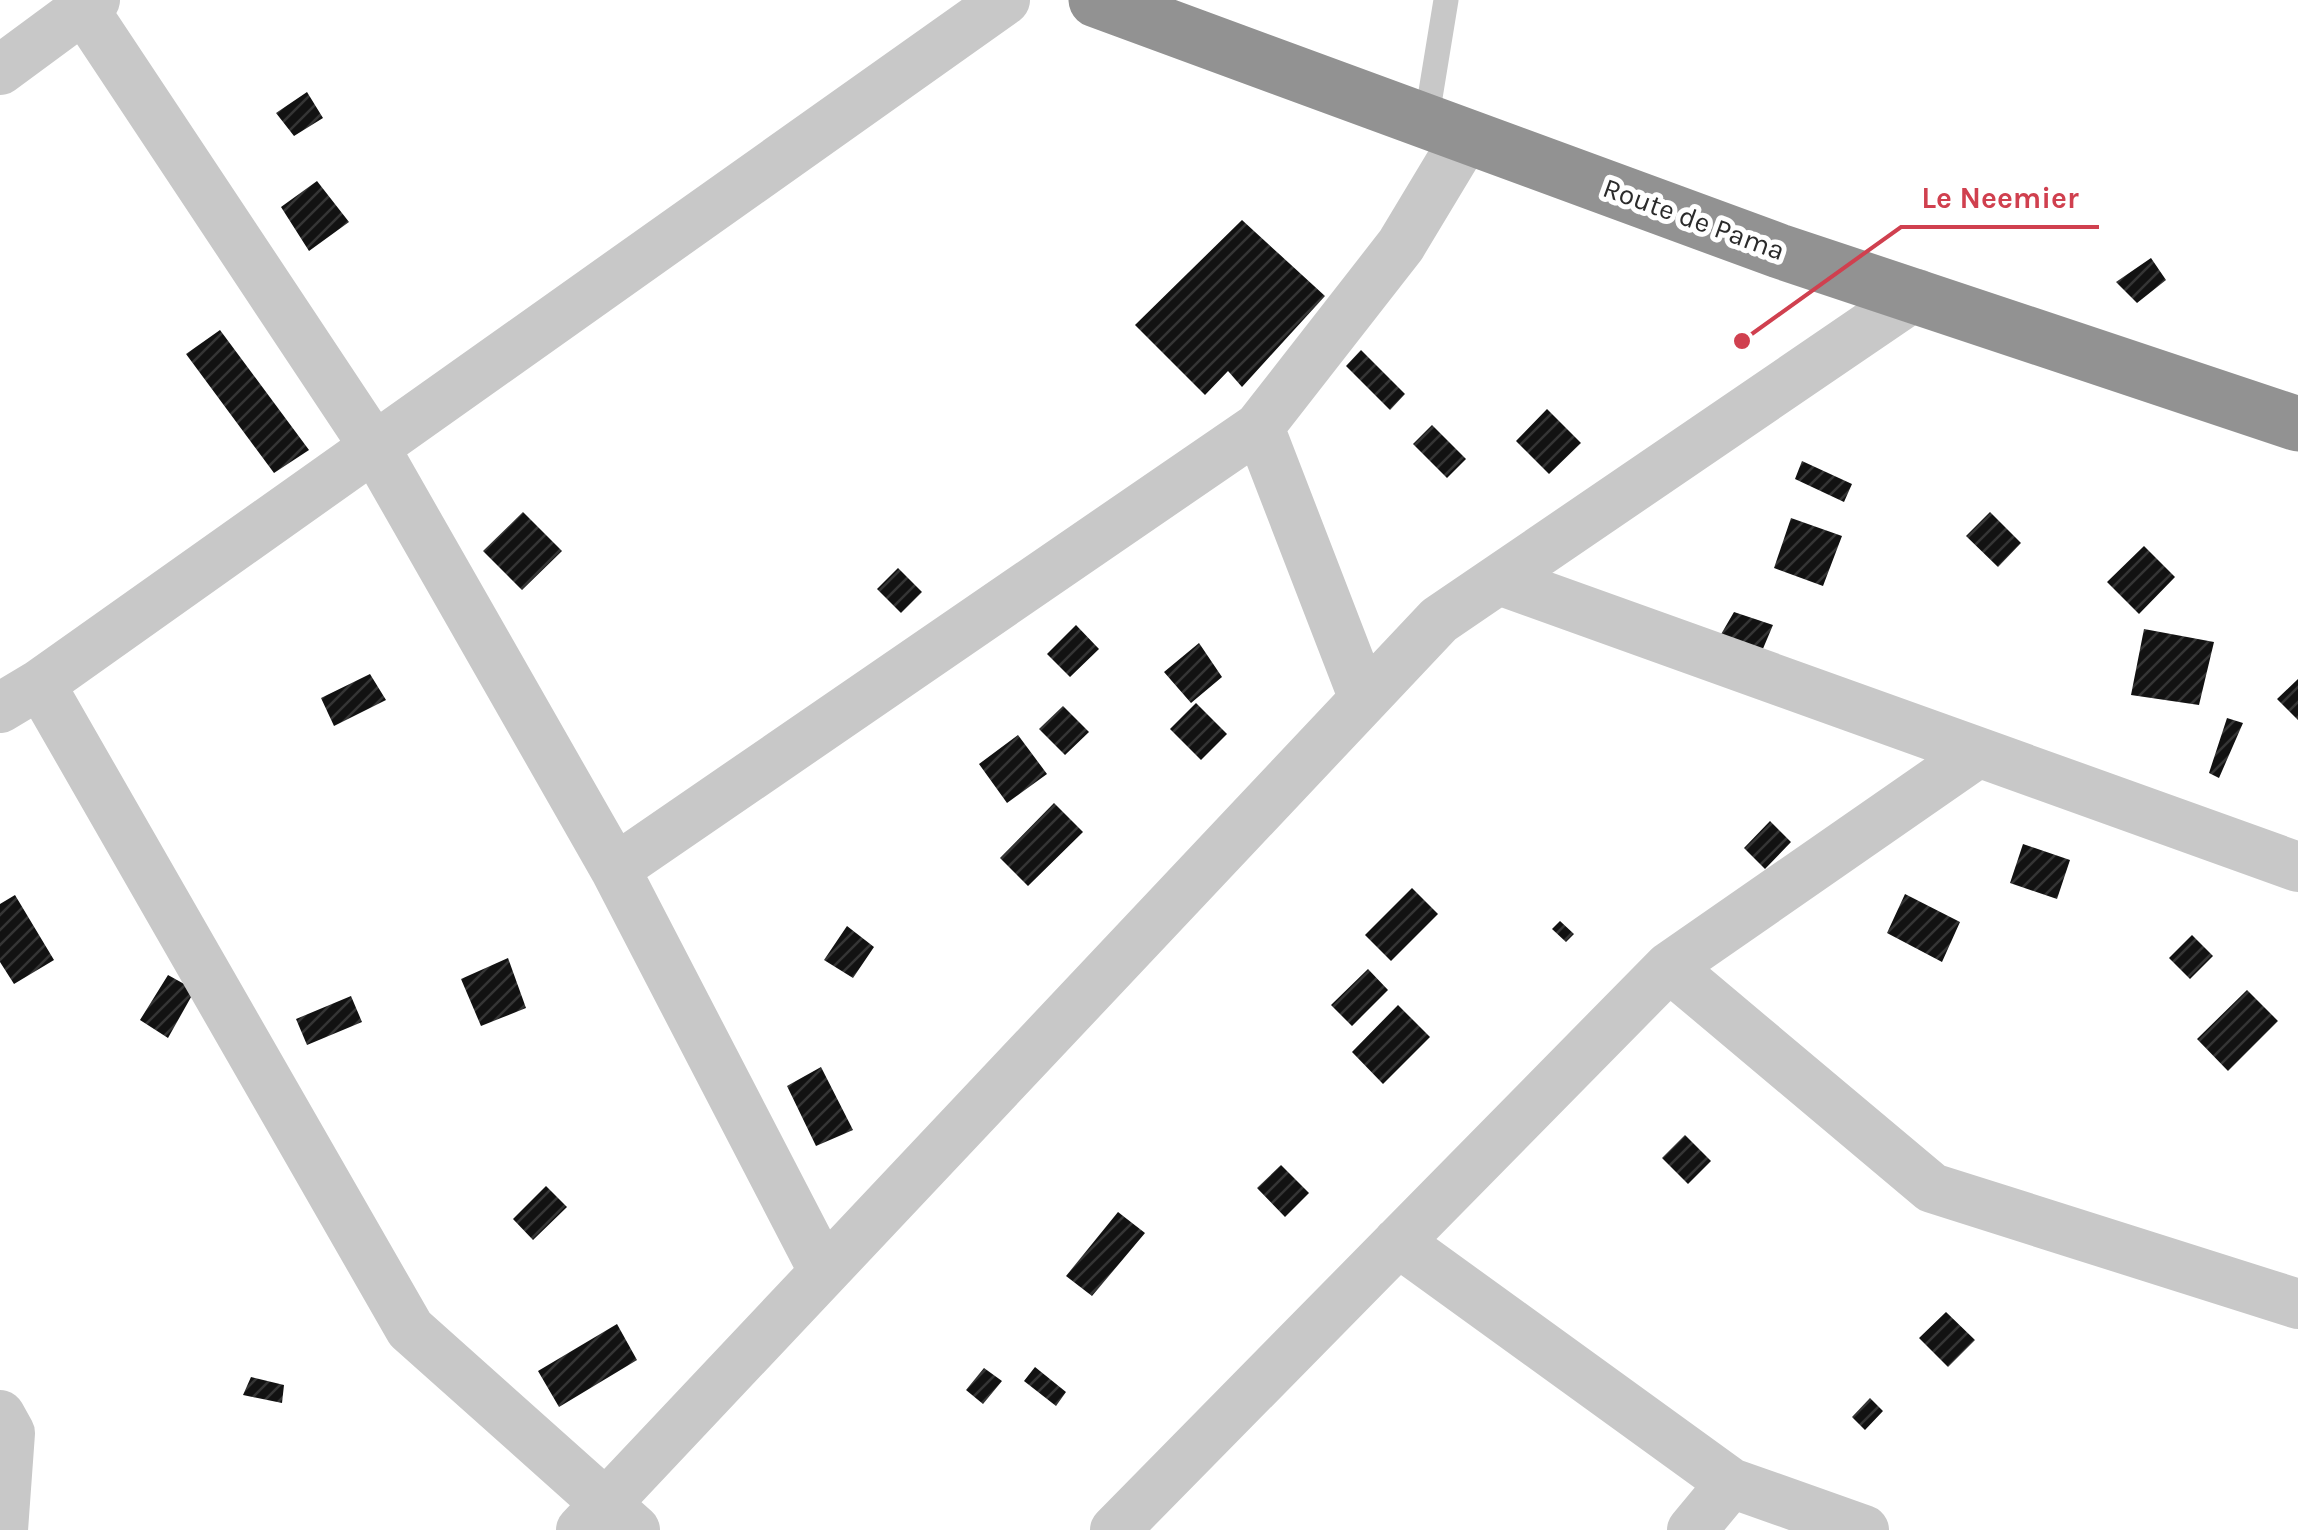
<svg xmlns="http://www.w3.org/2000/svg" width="2298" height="1530" font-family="Karla,sans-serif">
	<defs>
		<pattern id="building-hatch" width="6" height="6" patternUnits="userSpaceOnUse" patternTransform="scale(2.5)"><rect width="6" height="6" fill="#121212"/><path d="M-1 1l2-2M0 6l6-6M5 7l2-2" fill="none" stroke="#353535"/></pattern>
	</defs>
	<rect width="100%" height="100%" fill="#fff"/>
	<!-- building -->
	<path fill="url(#building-hatch)" d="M307,92L323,118L294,136L276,113Z
		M317,181L349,222L309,251L281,207Z
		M1242,220L1325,296L1242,387L1228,371L1205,395L1135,325Z
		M2151,258L2166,280L2137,303L2116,282Z
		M220,330L309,450L274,473L186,354Z
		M1361,350L1405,394L1390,410L1346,366Z
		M1547,409L1581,443L1549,474L1516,441Z
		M1432,425L1466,459L1447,478L1413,444Z
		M1802,461L1852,484L1844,502L1795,479Z
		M523,512L562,551L522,590L483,551Z
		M1990,512L2021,543L1998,567L1966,536Z
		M1791,518L1842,536L1823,586L1774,568Z
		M2144,546L2175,577L2139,614L2107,582Z
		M898,568L922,592L901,613L877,589Z
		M1734,612L1773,625L1762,651L1720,636Z
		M1076,625L1099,649L1070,677L1047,654Z
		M2144,629L2214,642L2199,705L2131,695Z
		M1199,643L1222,677L1191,703L1164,672Z
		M370,674L386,700L334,726L321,698Z
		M2298,679V720L2277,699Z
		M1196,703L1227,734L1201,760L1170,729Z
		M1063,706L1089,732L1065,755L1039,729Z
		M2227,718L2243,723L2219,778L2209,773Z
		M1018,735L1047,774L1007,803L979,764Z
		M1054,803L1083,832L1028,886L1000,858Z
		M1770,821L1791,842L1765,869L1744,848Z
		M2023,844L2070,860L2057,899L2010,883Z
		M1412,888L1438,914L1391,961L1365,935Z
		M1905,894L1960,922L1942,962L1887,933Z
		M15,895L54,960L14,984L0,962V904Z
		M1560,921L1574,934L1566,942L1552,929Z
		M847,926L874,947L853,978L824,960Z
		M2192,935L2213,956L2190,979L2169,958Z
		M508,958L526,1008L481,1026L461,979Z
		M1368,969L1388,990L1352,1026L1331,1005Z
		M168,975L195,990L168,1038L140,1020Z
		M2247,990L2278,1021L2228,1071L2197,1039Z
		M351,996L362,1022L307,1045L296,1019Z
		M1398,1005L1430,1037L1383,1084L1352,1052Z
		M821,1067L853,1130L816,1146L787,1086Z
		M1685,1135L1711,1161L1688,1184L1662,1158Z
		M1281,1165L1309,1193L1285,1217L1257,1188Z
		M546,1186L567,1207L533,1240L513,1219Z
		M1118,1212L1145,1233L1092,1296L1066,1276Z
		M1946,1312L1975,1340L1948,1367L1919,1338Z
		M617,1324L637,1360L559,1407L538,1371Z
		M1035,1367L1066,1392L1056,1406L1024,1381Z
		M984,1368L1002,1381L983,1404L966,1390Z
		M251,1377L284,1385L282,1403L243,1395Z
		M1870,1398L1883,1411L1865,1430L1852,1417Z"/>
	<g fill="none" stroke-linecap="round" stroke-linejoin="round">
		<!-- lane -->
		<path stroke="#c8c8c8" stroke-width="25" d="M1426,122L1446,0"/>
		<!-- street -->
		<path stroke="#c8c8c8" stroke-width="50" d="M83,8L373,445L615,869L824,1272
			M0,70L95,0
			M1499,580L2298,867
			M40,684L410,1329L635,1530
			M1364,699L1259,427L1401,245L1466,137
			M0,708L40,684L1005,0
			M615,869L1259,427
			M1669,967L1932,1188L2298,1304
			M1398,1242L1731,1483L1864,1530
			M0,1415L10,1433L3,1530
			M581,1530L1439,620L1917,294
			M1115,1530L1669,967L1976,754
			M1692,1530L1731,1483"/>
		<!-- highway -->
		<path stroke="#929292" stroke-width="55" d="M1096,0L1779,251L2298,424"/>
	</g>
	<g text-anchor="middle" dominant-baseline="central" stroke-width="10" stroke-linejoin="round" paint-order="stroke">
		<!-- street labels -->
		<g font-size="28" fill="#2b2b2b" stroke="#fff">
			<text transform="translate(1694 219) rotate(20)">Route de Pama</text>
		</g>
	</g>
	<!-- callouts -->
	<path fill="none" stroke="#d0404f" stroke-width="4" d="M1742 341L1901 227H2099"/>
	<circle fill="#d0404f" stroke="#fff" stroke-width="4" cx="1742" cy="341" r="10"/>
	<g font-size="30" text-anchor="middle" font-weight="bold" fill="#d0404f" stroke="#fff" stroke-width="10" stroke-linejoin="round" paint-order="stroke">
		<text x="2000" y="208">Le Neemier</text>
	</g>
</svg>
